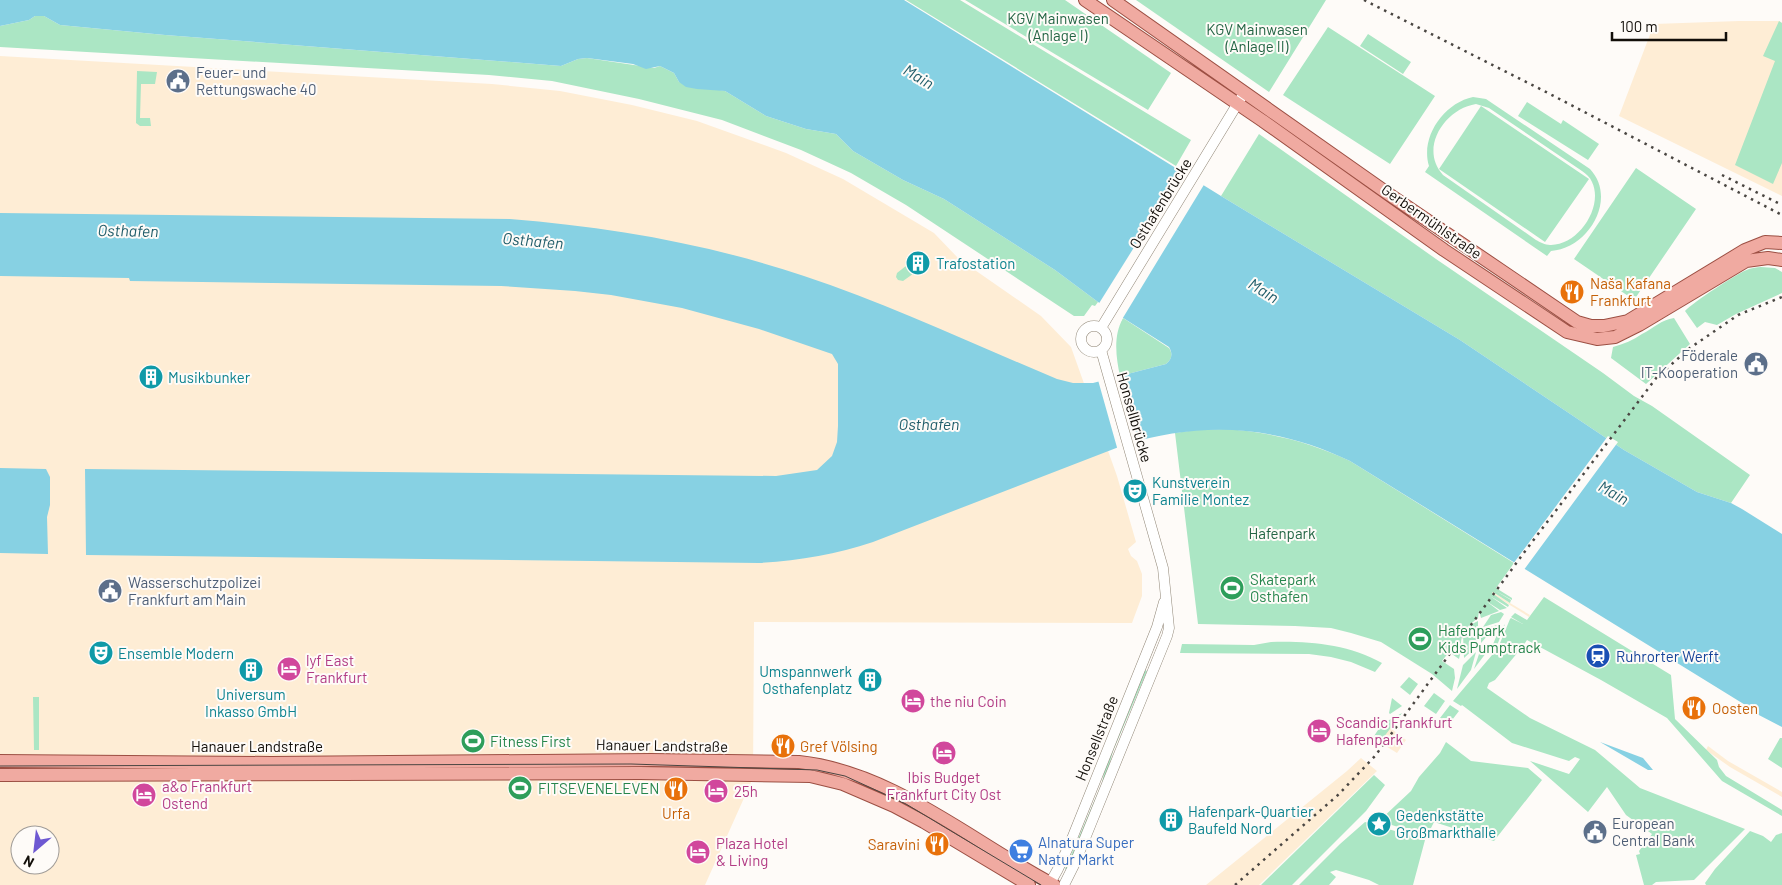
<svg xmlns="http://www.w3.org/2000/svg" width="1782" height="885" font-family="Barlow,sans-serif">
	<rect width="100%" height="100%" fill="#fefbf8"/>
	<!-- built -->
	<path fill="#feedd5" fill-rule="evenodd" d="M1739,21H1779L1782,23V196L1619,116L1654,24Z
		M0,56L492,84L560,91L632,105L697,121L786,153L843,179L934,233L959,259L1041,316L1071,347L1117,476L1136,542L1128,549L1131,556L1137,561L1142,574V596L1132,623L754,622L753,778L705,885H0ZM20,835H50V865H20Z
		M1485,587L1510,603L1530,615L1529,617L1518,610L1484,589Z
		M1385,724L1406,740L1397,753L1376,740Z
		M1708,746L1728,761L1782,792V797L1730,767L1706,750Z
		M1361,758L1377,771L1259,885H1206L1347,771Z"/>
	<!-- green -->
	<path fill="#abe6c4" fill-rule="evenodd" d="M906,0H960L1191,140L1176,166Z
		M965,0H1065L1171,73L1148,110Z
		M1136,0H1326L1269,92Z
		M35,16H44L60,25L165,35L561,66L578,59L587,58L654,68L660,66L674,73L679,82L725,91L766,116L806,129L836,134L853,151L903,180L944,199L1055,270L1098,302L1095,306L1092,305L1084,316H1074L906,205L851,173L801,150L722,120L639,99L552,81L489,75L0,47V26L29,20Z
		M1779,21L1782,23V163L1773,184L1735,165L1775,61L1763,56Z
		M1328,27L1435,96L1390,164L1283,95Z
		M1368,34L1411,62L1403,74L1360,46Z
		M137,71L157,72L155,84H141L140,118H150L151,126H140L136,123Z
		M1473,97L1486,99L1590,169C1618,199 1588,249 1551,251L1547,256L1425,172L1429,166C1420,137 1444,103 1473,97ZM1476,104L1489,108L1582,171C1586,174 1590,177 1592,182C1604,207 1578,246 1550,245C1545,245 1540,242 1536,240L1443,175C1419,149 1444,109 1476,104Z
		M1527,102L1561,124L1563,120L1599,144L1588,160L1518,116Z
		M1481,106L1589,179L1545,242L1439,169Z
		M1259,134L1436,259L1603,373L1634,396L1652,406L1750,475L1731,503L1697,492L1624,450L1460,340L1221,196Z
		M1636,168L1696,209L1634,300L1574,259Z
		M911,262L917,271L903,281L898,280L896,277L897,273Z
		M1761,267L1775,268L1782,272V293L1736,314L1717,325L1705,322L1697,328L1685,311C1692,303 1739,272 1749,269C1753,268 1757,267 1761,267Z
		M1123,318L1169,348C1173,354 1172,359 1166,364L1120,376C1116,357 1113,336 1123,318Z
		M1674,318L1690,344L1646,384L1611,358L1613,347C1624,344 1633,340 1642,334C1654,328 1661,320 1674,318Z
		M1226,429C1269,432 1310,442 1350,461L1514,563L1496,588L1512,598V600L1494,590L1511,600L1510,603L1493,592L1492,593L1509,605L1508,607L1490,596L1507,608L1500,610L1486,601L1499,611L1481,618L1479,611L1478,618L1468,626L1478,621V629L1466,631L1465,630C1459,638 1462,650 1459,659L1449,652L1442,661L1454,669L1455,678L1452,691L1432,674L1381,642L1351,633L1331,628L1295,626L1198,624L1175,433L1195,430Z
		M1544,597L1671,675L1675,719L1717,760L1719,767L1726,776L1782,810V816L1722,781L1667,718L1601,680L1527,640L1523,646L1495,680L1489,683L1487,688L1530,718L1595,750L1640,788L1745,829L1694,880L1656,882L1652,885H1644L1636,855L1640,854L1639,851L1652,834L1626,815L1607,787L1588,812L1530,761L1569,774L1580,759L1575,757L1569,761L1512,743L1462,705L1461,706L1453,701L1498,648L1510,619L1511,618L1523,624L1511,617L1515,613L1527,620Z
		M1501,612L1504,614L1499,622L1483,627L1491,615Z
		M1505,624L1498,643L1489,654L1496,637Z
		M1497,625L1481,643V630Z
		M1475,631L1478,633L1477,646L1464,658L1463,634Z
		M1271,642C1309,641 1348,644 1382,663L1375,672L1351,662L1331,657L1309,654L1180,653L1182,644L1254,645Z
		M1486,643V653L1474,669L1481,648Z
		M1476,652L1471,670L1457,689L1463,665Z
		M1145,670L1147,671L1113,751L1105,781L1067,870L1065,869L1102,783L1105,767Z
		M1409,677L1418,684L1410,695L1400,687Z
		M1434,693L1445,701L1436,714L1424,706Z
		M33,697H39V750H34Z
		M1392,698L1402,706L1390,714L1389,713Z
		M1450,705L1459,711L1449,724L1440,718Z
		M1402,713L1380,742L1375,739L1374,740L1372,739L1382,724Z
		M1780,738H1782V768L1768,759Z
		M1446,742L1471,761L1528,768L1542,780L1494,841L1434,822L1427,836L1379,821L1411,791L1419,777L1440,753Z
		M1374,775L1385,785L1366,811L1292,885H1261Z
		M1365,822L1425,840L1413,885H1379L1369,880L1336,870L1330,872L1336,877L1329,885H1299L1340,844Z
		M1750,831L1763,836L1771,842L1776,835L1782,833V885H1706L1705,883L1715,869Z"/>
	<!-- water -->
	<path fill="#87d1e3" d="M0,0H904L1221,196L1460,340L1624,450L1697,492L1731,503L1742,509L1782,534V727L1755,713V711L1350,461C1276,425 1202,421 1124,445L873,542C836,554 799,561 759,563L86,555L85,469L776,476L817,470L832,456L837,442L838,426V364L832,354L759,329L682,308L611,295L575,291L501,286L130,281L129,278L0,276V213L510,219C610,227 709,244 804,276C889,304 973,344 1057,379L1073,383H1093L1166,364C1172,359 1173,354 1169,347L1098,302L1055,270L944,199L903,180L853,151L836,134L806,129L766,116L725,91L697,89L686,87L679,82L674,73L660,66L646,69L633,64L587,58L578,59L561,66L165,35L60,25L44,16H35L29,20L0,26Z
		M0,468L46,469L50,477V505L47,517L48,554L0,553Z
		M1600,742L1643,758L1653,770H1648Z"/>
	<!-- pier -->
	<path fill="#fefbf8" d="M1183,169L1205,183L1121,321L1098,305Z
		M1119,374L1139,443L1118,451L1098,380Z
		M1608,436L1618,442L1523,571L1513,564Z"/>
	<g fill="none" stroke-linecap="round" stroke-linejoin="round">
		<defs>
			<path id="tertiary" d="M1081 339a13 13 0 1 1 26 0a13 13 0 1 1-26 0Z
				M1101,328L1241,98
				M1049,885L1058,869L1071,841L1157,627L1164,602
				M1064,885L1075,863L1167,636L1169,628L1163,568L1101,350"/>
			<path id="primary" d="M1085,0L1263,121L1444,250L1567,332L1597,339L1615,337L1639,325L1746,261L1768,258L1782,260
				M1113,0L1390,195L1577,322L1591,326H1604L1628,321L1745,250L1765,242L1782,243
				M0,761L271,763L651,760L799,762C893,772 972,842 1054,885
				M0,775L640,773L810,776L843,784L894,806L924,822L1029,885"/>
		</defs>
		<!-- tertiary casing -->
		<use href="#tertiary" stroke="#918777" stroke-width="11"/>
		<!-- primary casing -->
		<use href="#primary" stroke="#9c4f43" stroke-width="14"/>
		<!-- tertiary -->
		<use href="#tertiary" stroke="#fff" stroke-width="10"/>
		<!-- primary -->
		<use href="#primary" stroke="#f0aaa1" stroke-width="12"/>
		<!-- tram -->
		<path stroke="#4a4642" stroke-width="1" d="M0,766L631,764L817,770L845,776L906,804L1041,885"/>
		<!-- rail -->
		<path stroke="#4a4642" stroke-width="2.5" stroke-dasharray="2.5 5" stroke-linecap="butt" d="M1364,0L1548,93L1782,215
			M1722,175L1782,205
			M1235,885L1338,795L1375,756L1523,554L1657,377L1690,348L1738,315L1782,297"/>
	</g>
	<!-- icons -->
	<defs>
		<symbol id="civic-disc" viewBox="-11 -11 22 22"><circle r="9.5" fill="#5c6f8a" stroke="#fefbf8"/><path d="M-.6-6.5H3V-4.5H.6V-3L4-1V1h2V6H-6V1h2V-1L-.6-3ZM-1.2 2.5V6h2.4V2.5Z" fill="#fff"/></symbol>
		<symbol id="building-disc" viewBox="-11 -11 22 22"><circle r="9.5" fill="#0f9aa8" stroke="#fefbf8"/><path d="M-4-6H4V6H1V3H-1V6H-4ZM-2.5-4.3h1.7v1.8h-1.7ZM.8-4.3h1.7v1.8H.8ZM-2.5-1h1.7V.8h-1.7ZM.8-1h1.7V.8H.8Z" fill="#fff"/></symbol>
		<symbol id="restaurant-disc" viewBox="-11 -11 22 22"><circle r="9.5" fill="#e8710a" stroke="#fefbf8"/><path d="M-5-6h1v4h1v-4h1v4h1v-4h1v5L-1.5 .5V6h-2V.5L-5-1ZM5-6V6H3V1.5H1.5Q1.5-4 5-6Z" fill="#fff"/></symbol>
		<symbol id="theatre-disc" viewBox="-11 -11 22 22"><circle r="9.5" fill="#0f9aa8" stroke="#fefbf8"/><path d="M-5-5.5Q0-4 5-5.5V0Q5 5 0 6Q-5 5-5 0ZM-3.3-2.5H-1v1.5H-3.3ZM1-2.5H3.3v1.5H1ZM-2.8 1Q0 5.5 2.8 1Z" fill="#fff"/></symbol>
		<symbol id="stadium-disc" viewBox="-11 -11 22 22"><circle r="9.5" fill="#2e9e5b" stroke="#fefbf8"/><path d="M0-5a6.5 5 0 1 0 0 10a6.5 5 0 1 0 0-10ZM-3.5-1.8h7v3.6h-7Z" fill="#fff"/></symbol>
		<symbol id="station-disc" viewBox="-11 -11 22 22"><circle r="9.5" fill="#1a4fb4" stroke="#fefbf8"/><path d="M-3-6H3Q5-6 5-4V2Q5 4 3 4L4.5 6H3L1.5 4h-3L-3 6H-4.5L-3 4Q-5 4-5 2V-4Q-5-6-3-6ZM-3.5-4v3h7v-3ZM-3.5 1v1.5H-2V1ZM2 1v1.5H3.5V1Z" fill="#fff"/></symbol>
		<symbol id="hotel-disc" viewBox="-11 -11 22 22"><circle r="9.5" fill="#d1479c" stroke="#fefbf8"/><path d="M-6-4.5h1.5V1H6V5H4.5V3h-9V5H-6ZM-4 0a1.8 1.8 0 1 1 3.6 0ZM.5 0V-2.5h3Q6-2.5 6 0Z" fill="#fff"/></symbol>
		<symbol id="sight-disc" viewBox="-11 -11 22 22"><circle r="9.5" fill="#0f9aa8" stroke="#fefbf8"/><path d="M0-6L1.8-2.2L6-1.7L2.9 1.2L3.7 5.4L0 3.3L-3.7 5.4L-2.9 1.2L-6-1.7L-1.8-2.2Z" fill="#fff"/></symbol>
		<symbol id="supermarket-disc" viewBox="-11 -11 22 22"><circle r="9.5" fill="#3f7fe0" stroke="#fefbf8"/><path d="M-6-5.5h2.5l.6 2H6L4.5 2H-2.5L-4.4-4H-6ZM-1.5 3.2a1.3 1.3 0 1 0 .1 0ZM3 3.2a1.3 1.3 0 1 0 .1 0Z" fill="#fff"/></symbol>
	</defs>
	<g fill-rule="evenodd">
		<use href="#civic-disc" x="164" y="67" width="28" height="28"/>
		<use href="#building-disc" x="904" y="249" width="28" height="28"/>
		<use href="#restaurant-disc" x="1558" y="278" width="28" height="28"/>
		<use href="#civic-disc" x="1742" y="350" width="28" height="28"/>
		<use href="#building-disc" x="137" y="363" width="28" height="28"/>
		<use href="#theatre-disc" x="1121" y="477" width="28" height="28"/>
		<use href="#stadium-disc" x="1218" y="574" width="28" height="28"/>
		<use href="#civic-disc" x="96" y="577" width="28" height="28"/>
		<use href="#stadium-disc" x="1406" y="625" width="28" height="28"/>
		<use href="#theatre-disc" x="87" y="639" width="28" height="28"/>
		<use href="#station-disc" x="1584" y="642" width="28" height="28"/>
		<use href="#hotel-disc" x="275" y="655" width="28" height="28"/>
		<use href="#building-disc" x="237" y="656" width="28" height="28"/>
		<use href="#building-disc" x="856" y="666" width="28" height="28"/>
		<use href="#hotel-disc" x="899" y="687" width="28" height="28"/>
		<use href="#restaurant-disc" x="1680" y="694" width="28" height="28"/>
		<use href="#hotel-disc" x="1305" y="717" width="28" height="28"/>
		<use href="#stadium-disc" x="459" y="727" width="28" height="28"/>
		<use href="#restaurant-disc" x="769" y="732" width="28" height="28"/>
		<use href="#hotel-disc" x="930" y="739" width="28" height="28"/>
		<use href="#stadium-disc" x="506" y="774" width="28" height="28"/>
		<use href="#restaurant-disc" x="662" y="775" width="28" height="28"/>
		<use href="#hotel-disc" x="702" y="777" width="28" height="28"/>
		<use href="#hotel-disc" x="130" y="781" width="28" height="28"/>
		<use href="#building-disc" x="1157" y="806" width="28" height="28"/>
		<use href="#sight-disc" x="1365" y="810" width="28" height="28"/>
		<use href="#civic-disc" x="1581" y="818" width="28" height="28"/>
		<use href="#restaurant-disc" x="923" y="830" width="28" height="28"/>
		<use href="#supermarket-disc" x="1007" y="837" width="28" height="28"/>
		<use href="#hotel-disc" x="684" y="838" width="28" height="28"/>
	</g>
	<g text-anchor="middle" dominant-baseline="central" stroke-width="4" stroke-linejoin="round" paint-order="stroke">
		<!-- park labels -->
		<g font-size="15" fill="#236544" stroke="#fefbf8">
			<text x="1058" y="18">KGV Mainwasen<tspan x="1058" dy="17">(Anlage I)</tspan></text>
			<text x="1257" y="29">KGV Mainwasen<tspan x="1257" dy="17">(Anlage II)</tspan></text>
			<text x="1282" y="533">Hafenpark</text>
		</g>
		<!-- service labels -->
		<g font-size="15" fill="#4e5e75" stroke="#fefbf8" text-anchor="start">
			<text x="196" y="72">Feuer- und<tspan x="196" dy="17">Rettungswache 40</tspan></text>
			<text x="1738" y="355" text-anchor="end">Föderale<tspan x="1738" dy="17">IT-Kooperation</tspan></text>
			<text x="128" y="582">Wasserschutzpolizei<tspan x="128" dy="17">Frankfurt am Main</tspan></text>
			<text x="1612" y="823">European<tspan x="1612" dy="17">Central Bank</tspan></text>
		</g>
		<!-- street labels -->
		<g font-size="15" fill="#120e09" stroke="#fefbf8">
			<text transform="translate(1160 203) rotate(-58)">Osthafenbrücke</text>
			<text transform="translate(1432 221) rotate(35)">Gerbermühlstraße</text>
			<text transform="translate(1135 417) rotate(74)">Honsellbrücke</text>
			<text transform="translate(1096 738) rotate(-68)">Honsellstraße</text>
			<text transform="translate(662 745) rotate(1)">Hanauer Landstraße</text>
			<text x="257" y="746">Hanauer Landstraße</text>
		</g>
		<!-- culture labels -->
		<g font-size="15" fill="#0d838f" stroke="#fefbf8" text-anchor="start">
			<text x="936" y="263">Trafostation</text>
			<text x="168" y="377">Musikbunker</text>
			<text x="1152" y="482">Kunstverein<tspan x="1152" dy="17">Familie Montez</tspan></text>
			<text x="118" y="653">Ensemble Modern</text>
			<text x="852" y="671" text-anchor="end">Umspannwerk<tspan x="852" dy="17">Osthafenplatz</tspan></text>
			<text x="251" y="694" text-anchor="middle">Universum<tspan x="251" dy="17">Inkasso GmbH</tspan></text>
			<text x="1188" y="811">Hafenpark-Quartier<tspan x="1188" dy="17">Baufeld Nord</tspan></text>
			<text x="1396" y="815">Gedenkstätte<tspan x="1396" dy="17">Großmarkthalle</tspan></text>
		</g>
		<!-- food labels -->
		<g font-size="15" fill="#c56008" stroke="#fefbf8" text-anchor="start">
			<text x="1590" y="283">Naša Kafana<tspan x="1590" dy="17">Frankfurt</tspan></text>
			<text x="1712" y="708">Oosten</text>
			<text x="800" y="746">Gref Völsing</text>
			<text x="676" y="813" text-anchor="middle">Urfa</text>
			<text x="920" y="844" text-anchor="end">Saravini</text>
		</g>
		<!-- leisure labels -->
		<g font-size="15" fill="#27864d" stroke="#fefbf8" text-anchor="start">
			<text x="1250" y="579">Skatepark<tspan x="1250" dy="17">Osthafen</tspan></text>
			<text x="1438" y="630">Hafenpark<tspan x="1438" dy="17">Kids Pumptrack</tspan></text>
			<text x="490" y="741">Fitness First</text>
			<text x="538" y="788">FITSEVENELEVEN</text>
		</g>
		<!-- transit labels -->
		<g font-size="15" fill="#164399" stroke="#fefbf8" text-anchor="start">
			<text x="1616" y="656">Ruhrorter Werft</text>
		</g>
		<!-- hotel labels -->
		<g font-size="15" fill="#b23c85" stroke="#fefbf8" text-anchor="start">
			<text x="306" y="660">lyf East<tspan x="306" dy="17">Frankfurt</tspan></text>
			<text x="930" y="701">the niu Coin</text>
			<text x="1336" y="722">Scandic Frankfurt<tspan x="1336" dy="17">Hafenpark</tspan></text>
			<text x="944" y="777" text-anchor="middle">Ibis Budget<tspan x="944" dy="17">Frankfurt City Ost</tspan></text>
			<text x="162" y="786">a&amp;o Frankfurt<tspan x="162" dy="17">Ostend</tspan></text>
			<text x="734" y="791">25h</text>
			<text x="716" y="843">Plaza Hotel<tspan x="716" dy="17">&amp; Living</tspan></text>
		</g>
		<!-- shop labels -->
		<g font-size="15" fill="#366cbe" stroke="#fefbf8" text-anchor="start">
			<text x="1038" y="842">Alnatura Super<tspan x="1038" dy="17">Natur Markt</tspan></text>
		</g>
		<!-- water labels -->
		<g font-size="16" font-style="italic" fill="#1f5c69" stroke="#fefbf8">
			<text transform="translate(919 76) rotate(31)">Main</text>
			<text transform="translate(128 230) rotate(1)">Osthafen</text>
			<text transform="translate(533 240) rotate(5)">Osthafen</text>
			<text transform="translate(1264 290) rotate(32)">Main</text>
			<text x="929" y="423">Osthafen</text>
			<text transform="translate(1614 492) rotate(30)">Main</text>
		</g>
	</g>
	<!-- north arrow -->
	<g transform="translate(35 850) rotate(208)"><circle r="24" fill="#fefbf8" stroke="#a09c98"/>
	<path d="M0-4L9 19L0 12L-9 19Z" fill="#6e58d2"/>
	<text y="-8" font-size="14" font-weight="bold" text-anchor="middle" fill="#120e09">N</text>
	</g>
	<!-- scale -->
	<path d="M1612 32v8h114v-8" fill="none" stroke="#120e09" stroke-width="2.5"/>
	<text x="1620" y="32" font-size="15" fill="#120e09" stroke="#fefbf8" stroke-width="4" paint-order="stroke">100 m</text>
</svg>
